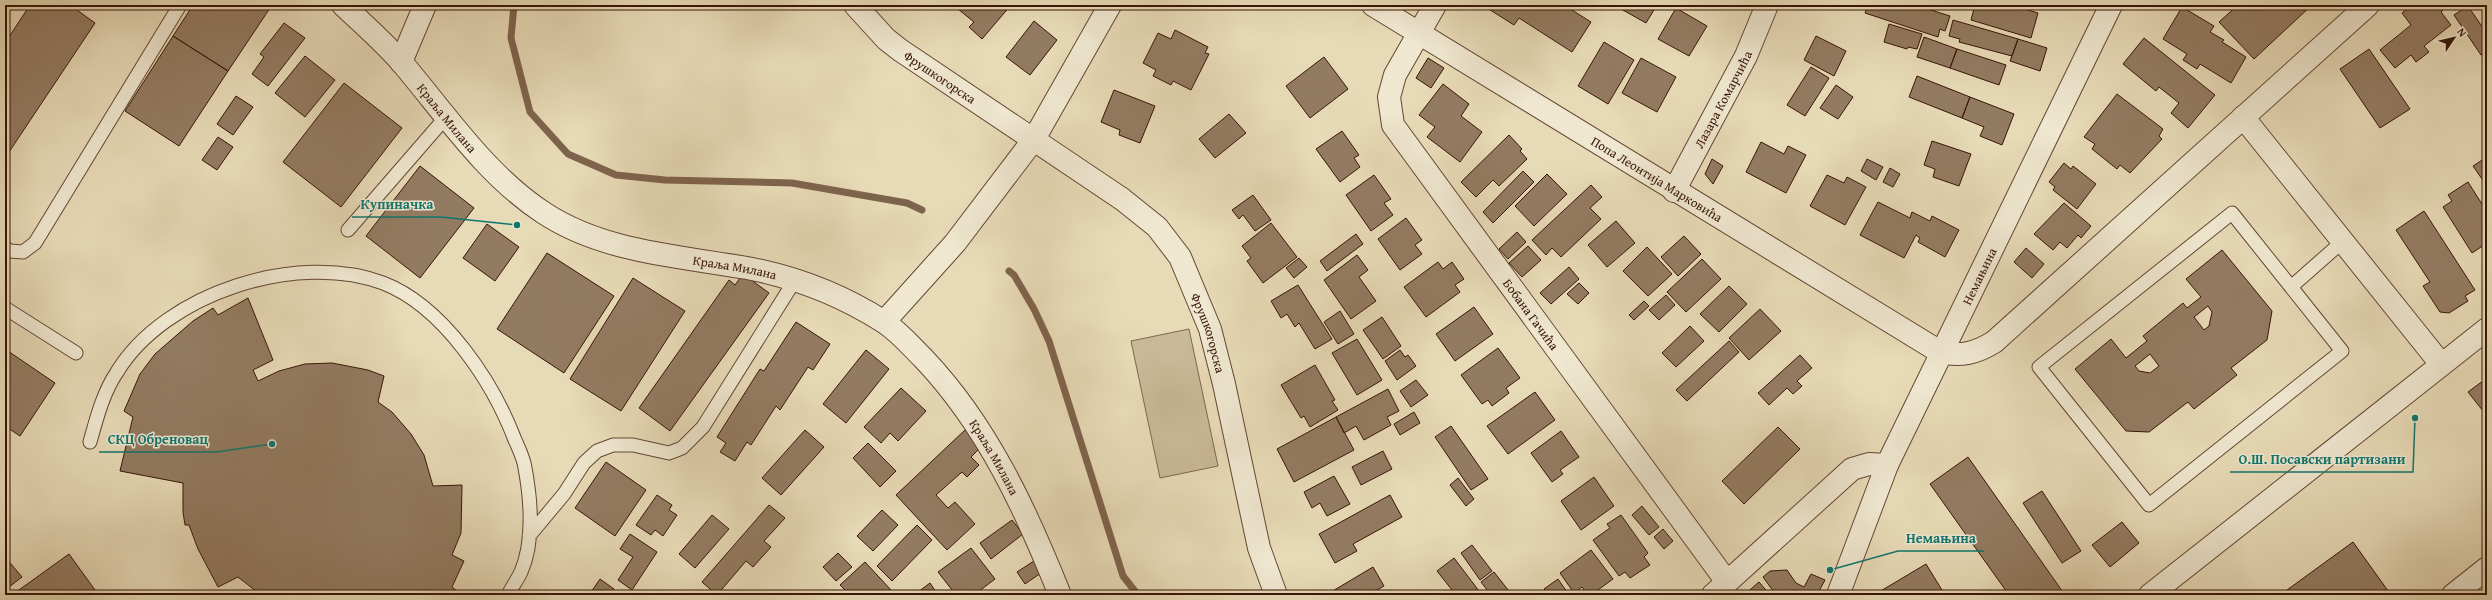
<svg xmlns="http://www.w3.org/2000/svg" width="2492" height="600" font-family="'Gentium Book Plus',serif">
	<rect width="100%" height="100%" fill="#e7dab6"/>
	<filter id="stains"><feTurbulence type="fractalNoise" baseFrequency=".005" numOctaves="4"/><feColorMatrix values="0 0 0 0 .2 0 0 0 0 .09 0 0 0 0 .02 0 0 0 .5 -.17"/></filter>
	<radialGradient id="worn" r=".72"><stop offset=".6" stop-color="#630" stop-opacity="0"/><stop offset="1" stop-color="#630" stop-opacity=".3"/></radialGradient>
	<!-- green -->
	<path fill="#c9b998" stroke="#806750" d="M1189,329L1218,466L1160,478L1131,341Z"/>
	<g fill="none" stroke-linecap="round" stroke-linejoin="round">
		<!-- stream -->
		<path stroke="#7e634c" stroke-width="7" d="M514,5L511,38L530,112L568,154L616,175L665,180L792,183L907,203L922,210
			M1009,271L1014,275L1034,309L1049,341L1123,576L1138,595"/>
	</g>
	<!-- building -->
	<path fill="#937b62" stroke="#381507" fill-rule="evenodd" d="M30,5H70L95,23L5,158V43Z
		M193,5H272L228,71L173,36Z
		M609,5H619L615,10Z
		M953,5H1011L982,39L969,27L974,22Z
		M1489,5H1548L1551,7L1553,5H1564L1591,22L1572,52L1519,18L1514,25L1487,8Z
		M1614,5H1657L1646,23Z
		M1868,5H1915L1950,16L1945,31L1940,29L1938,37L1865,13Z
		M1975,5H2011L2038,13L2031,38L1971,20Z
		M2238,5H2312L2254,59L2219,22Z
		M2412,5H2440L2444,9L2441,12L2451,25L2424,46L2429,52L2416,62L2411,55L2395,68L2380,50L2411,25L2402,13Z
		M2468,6L2487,34V51L2481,55L2454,15Z
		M2182,7L2214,26L2210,32L2224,40L2222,42L2246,57L2231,83L2200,64L2197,69L2183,60L2187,54L2163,39Z
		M1676,8L1707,26L1689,56L1658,39Z
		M1953,20L2018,39L2012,56L1959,42L1960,39L1949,36Z
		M1034,21L1057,40L1030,75L1006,57Z
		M284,23L305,38L268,86L252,74L264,57L260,54Z
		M1889,24L1922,34L1917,49L1908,47L1907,49L1884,42Z
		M1175,30L1208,47L1205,53L1209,54L1191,90L1173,81L1171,85L1153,76L1156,70L1143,63L1158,33L1171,39Z
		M173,36L228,71L179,146L125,111Z
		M1816,36L1846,51L1834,76L1804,60Z
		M1924,37L1957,49L1950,68L1917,57Z
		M2144,38L2215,95L2188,128L2171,113L2179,103L2159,87L2156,91L2123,64Z
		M2018,39L2047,48L2040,71L2010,61Z
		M1604,42L1634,60L1608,104L1578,86Z
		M1957,49L2006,65L1999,85L1950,68Z
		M2369,49L2410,109L2380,128L2340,69Z
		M305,56L335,80L305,117L275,93Z
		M1324,57L1348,89L1310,118L1286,86Z
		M1428,58L1444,68L1431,88L1416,78Z
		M1641,58L1676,77L1657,112L1622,93Z
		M1811,67L1829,78L1805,116L1787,105Z
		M1917,76L1970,97L1962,118L1909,97Z
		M344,83L402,128L341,207L283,162Z
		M1443,84L1469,104L1461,116L1482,132L1460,162L1427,137L1435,127L1419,115Z
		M1836,85L1853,97L1838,119L1820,108Z
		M1114,90L1155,106L1140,143L1119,135L1120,130L1101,122Z
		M2117,94L2163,129L2159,136L2162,139L2130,173L2120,165L2117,169L2092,149L2095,144L2084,137Z
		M236,96L253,107L233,135L217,124Z
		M1970,97L2014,114L2002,145L1980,136L1984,127L1962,118Z
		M1229,114L1246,133L1215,158L1199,139Z
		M1342,131L1359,155L1354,158L1360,167L1340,182L1316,149Z
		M1509,135L1522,149L1520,151L1527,159L1499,186L1493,180L1476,197L1461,182Z
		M218,137L233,147L217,170L202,160Z
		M1932,141L1971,154L1959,186L1933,177L1935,169L1924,165Z
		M1761,142L1784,154L1788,146L1806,155L1786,193L1746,172Z
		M2487,157V180L2485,177L2482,179L2473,166Z
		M1712,159L1723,166L1713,184L1705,174Z
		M1867,159L1883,167L1876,180L1861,171Z
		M2064,163L2071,169L2073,166L2096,184L2077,209L2053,190L2055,187L2049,182Z
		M420,166L474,208L420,278L366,236Z
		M1890,168L1900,174L1893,187L1883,182Z
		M1523,171L1534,182L1493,223L1483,212Z
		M1547,174L1567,194L1534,226L1515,206Z
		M1374,175L1391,199L1384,203L1393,215L1371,231L1346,195Z
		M1827,175L1844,183L1847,177L1866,187L1845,225L1810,206Z
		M2468,182L2487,212V243L2472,253L2443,207L2452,201L2448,195Z
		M1591,185L1602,197L1590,208L1601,219L1561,257L1552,248L1546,255L1532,240Z
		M1253,195L1271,220L1255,231L1243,215L1239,219L1232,210Z
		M1878,202L1910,218L1912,212L1930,221L1932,216L1959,230L1945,257L1918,242L1920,238L1916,235L1904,258L1860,235Z
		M2064,203L2091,226L2081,238L2078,235L2067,248L2060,242L2053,250L2034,234Z
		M2424,211L2475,290L2465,296L2468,301L2449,313L2440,312L2423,286L2430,282L2396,230Z
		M1406,218L1422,240L1415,245L1422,254L1400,270L1378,239Z
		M1616,221L1635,243L1607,267L1588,245Z
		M1271,223L1297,257L1263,283L1247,261L1251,258L1242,246Z
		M487,224L519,247L495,281L463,258Z
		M1517,232L1526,242L1508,259L1499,249Z
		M1356,234L1363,244L1327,271L1320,261Z
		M1684,236L1701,254L1678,276L1661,257Z
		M1528,246L1541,260L1522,277L1509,263Z
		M1647,247L1672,274L1648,296L1623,271Z
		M2026,248L2044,264L2032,278L2014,262Z
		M2222,250L2272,311L2267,340L2231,368L2237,375L2194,409L2188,402L2149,432L2126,431L2075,369L2111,339L2126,358L2147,341L2143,336L2183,303L2187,308L2201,297L2186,279ZM2208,306L2212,312L2209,326L2204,330L2194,317ZM2150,354L2159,366L2150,373L2139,371L2135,366Z
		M547,253L614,296L564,373L497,329Z
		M1357,255L1368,270L1359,277L1376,301L1351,319L1324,280Z
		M1299,258L1307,267L1294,278L1286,268Z
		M1702,259L1721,279L1686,312L1667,292Z
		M1438,262L1443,269L1452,262L1464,279L1455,285L1460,292L1426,317L1404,287Z
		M1569,267L1579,279L1551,304L1540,293Z
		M743,274L769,293L670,431L639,408L729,280L735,285Z
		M633,278L685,311L621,411L570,379Z
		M1579,283L1589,293L1578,304L1567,294Z
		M1298,285L1332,339L1315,349L1299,323L1295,327L1287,314L1281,318L1271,301Z
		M1729,286L1747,304L1719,332L1700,314Z
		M1666,295L1675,305L1659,320L1649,310Z
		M248,298L273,360L253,370L258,381L279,371L305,364L332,363L368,370L384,376L378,402L392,412L411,434L424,455L433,486L462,485L461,533L452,555L464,561L452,587L462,595H261L238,577L218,587L198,549L189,525H185L183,512V483L120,471L133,417L124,411L140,374L155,354L193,321L213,308L218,315Z
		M1644,301L1649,306L1634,320L1629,315Z
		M1474,307L1493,334L1455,361L1436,334Z
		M1760,309L1781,331L1749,360L1729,338Z
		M1340,311L1354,334L1338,344L1324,322Z
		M1382,317L1401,346L1383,359L1363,330Z
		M796,322L830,344L813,370L808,367L780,410L776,406L751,445L747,442L735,461L720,452L726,443L717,437L760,369L764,371Z
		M1690,326L1704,341L1676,367L1662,353Z
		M1357,339L1382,380L1357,395L1332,353Z
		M1729,341L1739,352L1687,401L1676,390Z
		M1498,348L1520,378L1506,388L1509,393L1492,406L1488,400L1482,404L1461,375Z
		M5,349L55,383L20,436L5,426Z
		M866,350L889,369L846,423L823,404Z
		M1400,350L1405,357L1408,355L1416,366L1397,380L1385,361Z
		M1800,355L1812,368L1797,381L1802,386L1793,394L1787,388L1769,405L1758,393Z
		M1315,365L1335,400L1332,401L1338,410L1310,427L1304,416L1301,418L1281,385Z
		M2487,378V416L2468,392Z
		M1416,380L1428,395L1411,407L1400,391Z
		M901,388L926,411L898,441L890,433L881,443L864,427Z
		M1388,389L1399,411L1387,417L1391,425L1364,440L1356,426L1344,433L1336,417Z
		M1535,392L1555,420L1508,454L1487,426Z
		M1414,412L1420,423L1400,435L1394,424Z
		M1336,417L1354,450L1294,482L1277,449Z
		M1451,426L1488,479L1471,490L1435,437Z
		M1778,427L1800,449L1744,504L1722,481Z
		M805,430L824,447L781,495L762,478Z
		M965,430L981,447L971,457L979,465L967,477L962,472L936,495L948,508L955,502L975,524L947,550L896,495Z
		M1561,431L1579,457L1560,470L1563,474L1552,482L1531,453Z
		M868,443L896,471L880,487L853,458Z
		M1383,451L1392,469L1361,485L1352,467Z
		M1968,457L2065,595H2009L1930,484Z
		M606,462L646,490L615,536L575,508Z
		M1334,476L1350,504L1327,516L1320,503L1312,508L1304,492Z
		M1594,477L1614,506L1581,530L1561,501Z
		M1458,478L1474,499L1466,506L1450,485Z
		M2042,491L2081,551L2062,563L2023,503Z
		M657,495L672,505L669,510L677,515L663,536L655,530L651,535L636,525Z
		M1390,495L1402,517L1353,544L1357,551L1335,563L1319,534Z
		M769,505L785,518L764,541L771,547L753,567L746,561L717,595L702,582Z
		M1642,506L1659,527L1649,535L1632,515Z
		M882,510L898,525L873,551L857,536Z
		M712,515L729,529L695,568L679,554Z
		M1621,515L1648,553L1644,557L1650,565L1630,578L1625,572L1619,576L1593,540L1610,528L1607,524Z
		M1012,520L1023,534L991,559L980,543Z
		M2122,522L2139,543L2110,567L2092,545Z
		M917,525L932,540L892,581L877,566Z
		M1663,529L1673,541L1664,549L1654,537Z
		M630,534L657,552L632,590L618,580L633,557L620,549Z
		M2353,542L2391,595H2290L2287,590Z
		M1472,545L1492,571L1480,580L1461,553Z
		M971,548L995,579L974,595H956L938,572Z
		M1591,550L1613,579L1591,595H1588L1582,587L1574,593L1560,573Z
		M838,553L852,567L836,581L823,567Z
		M69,554L95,590L88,595H12Z
		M5,557L22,577L5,590Z
		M1454,558L1482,595H1456L1437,571Z
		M1037,559L1044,571L1025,584L1017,572Z
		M865,562L891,590L886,595H850L840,585Z
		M1926,564L1945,595H1880L1879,592Z
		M1373,567L1384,586L1368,595H1326Z
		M1787,570L1796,583L1804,587L1811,574L1825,580L1817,595H1776L1763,577L1770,571Z
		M1494,572L1512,595H1491L1481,582Z
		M600,579L614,589L610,595H589Z
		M1558,579L1567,592L1563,595H1548L1544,589Z
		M1759,582L1770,595H1744Z
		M930,583L938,595H914Z
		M1535,591L1538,595H1529Z"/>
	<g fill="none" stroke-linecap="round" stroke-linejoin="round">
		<defs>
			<path id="service" d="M348,230L446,117
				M5,248L10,251L23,252L35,243L180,5
				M2291,287L2232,213L2039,367L2149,505L2342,351L2291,287L2342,242
				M5,308L76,353
				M90,442C97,417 103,393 117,372C165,293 298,251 383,283C443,306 493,382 515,440C519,449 524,459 525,468C531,500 534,542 521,572C517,580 512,587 508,595
				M529,536L564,494L584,463L597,451L613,445H633L669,453L682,448L703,427L795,280"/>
			<g id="minor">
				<path id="s1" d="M343,5C363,24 385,43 403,64C446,115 487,176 544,213C603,252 679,256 747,268C795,277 842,295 884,322C899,332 910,345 923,358C987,425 1026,510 1060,595"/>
				<path id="s2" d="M855,5L886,39L900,50L1122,199L1157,227L1180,257L1210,329L1224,384L1259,548L1276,595"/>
				<path id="s3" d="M1373,5L1940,352C1961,357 1976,353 1994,342L2368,5"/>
				<path id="s4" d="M1435,5L1395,75L1389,97L1393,125L1727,582"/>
				<path d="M401,62L425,5"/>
				<path d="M2243,117L2441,364"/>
				<path id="s5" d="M1674,191L1746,56L1767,5"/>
				<path d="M884,322L955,243L1034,139L1110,5"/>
				<path d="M1713,595L1852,469L1869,464L1887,465"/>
				<path d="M2453,595L2487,568"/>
			</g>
			<g id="tertiary">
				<path id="s6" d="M1838,595L1887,465L2111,5"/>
				<path d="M2150,595L2487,329"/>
			</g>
		</defs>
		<!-- service casing -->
		<use href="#service" stroke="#644633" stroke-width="15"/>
		<!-- minor casing -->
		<use href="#minor" stroke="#644633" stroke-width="24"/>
		<!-- tertiary casing -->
		<use href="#tertiary" stroke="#644633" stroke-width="24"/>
		<!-- service -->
		<use href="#service" stroke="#efe7d0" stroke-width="13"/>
		<!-- minor -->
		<use href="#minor" stroke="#efe7d0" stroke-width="22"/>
		<!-- tertiary -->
		<use href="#tertiary" stroke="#efe7d0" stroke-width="22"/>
	</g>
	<g text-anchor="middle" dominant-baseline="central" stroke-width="3" stroke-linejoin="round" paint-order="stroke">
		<!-- street labels -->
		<g font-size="13" fill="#381507" stroke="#efe7d0">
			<text stroke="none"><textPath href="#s2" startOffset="112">Фрушкогорска</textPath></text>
			<text stroke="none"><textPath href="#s5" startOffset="104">Лазара Комарчића</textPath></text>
			<text stroke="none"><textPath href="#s1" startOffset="154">Краља Милана</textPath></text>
			<text stroke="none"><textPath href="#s3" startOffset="333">Попа Леонтија Марковића</textPath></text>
			<text stroke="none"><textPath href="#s1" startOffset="490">Краља Милана</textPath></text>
			<text stroke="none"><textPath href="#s6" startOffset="349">Немањина</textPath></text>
			<text stroke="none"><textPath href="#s4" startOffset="366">Бобана Гачића</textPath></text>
			<text stroke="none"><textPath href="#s2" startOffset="495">Фрушкогорска</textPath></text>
			<text stroke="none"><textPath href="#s1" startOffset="826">Краља Милана</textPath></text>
		</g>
	</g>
	<!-- callouts -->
	<path fill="none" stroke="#0f766e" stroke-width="1.5" d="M517 225L441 217H352M272 444L216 452H99M2415 418L2413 472H2230M1830 570L1898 551H1984"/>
	<g fill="#0f766e" stroke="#efe7d0" stroke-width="1.5">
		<circle cx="517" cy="225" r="4"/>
		<circle cx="272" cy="444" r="4"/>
		<circle cx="2415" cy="418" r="4"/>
		<circle cx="1830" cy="570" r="4"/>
	</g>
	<g font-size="14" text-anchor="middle" font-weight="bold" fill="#0f766e" stroke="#efe7d0" stroke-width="3" stroke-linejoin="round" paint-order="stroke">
		<text x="397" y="209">Купиначка</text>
		<text x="158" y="444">СКЦ Обреновац</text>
		<text x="2322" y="464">О.Ш. Посавски партизани</text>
		<text x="1941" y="543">Немањина</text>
	</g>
	<!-- margin -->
	<rect width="2492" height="600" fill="none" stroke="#e7dab6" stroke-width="20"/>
	<rect x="6" y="6" width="2480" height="588" fill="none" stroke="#381507" stroke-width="2"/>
	<rect x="10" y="10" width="2472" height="580" fill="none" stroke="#381507"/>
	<!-- north arrow -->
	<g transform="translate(2454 38) rotate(55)" stroke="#efe7d0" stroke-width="3" paint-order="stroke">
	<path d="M0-3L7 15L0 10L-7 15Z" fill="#381507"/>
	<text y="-6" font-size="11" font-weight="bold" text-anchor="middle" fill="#381507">N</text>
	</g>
	<rect width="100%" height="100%" filter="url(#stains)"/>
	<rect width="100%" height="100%" fill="url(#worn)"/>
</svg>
